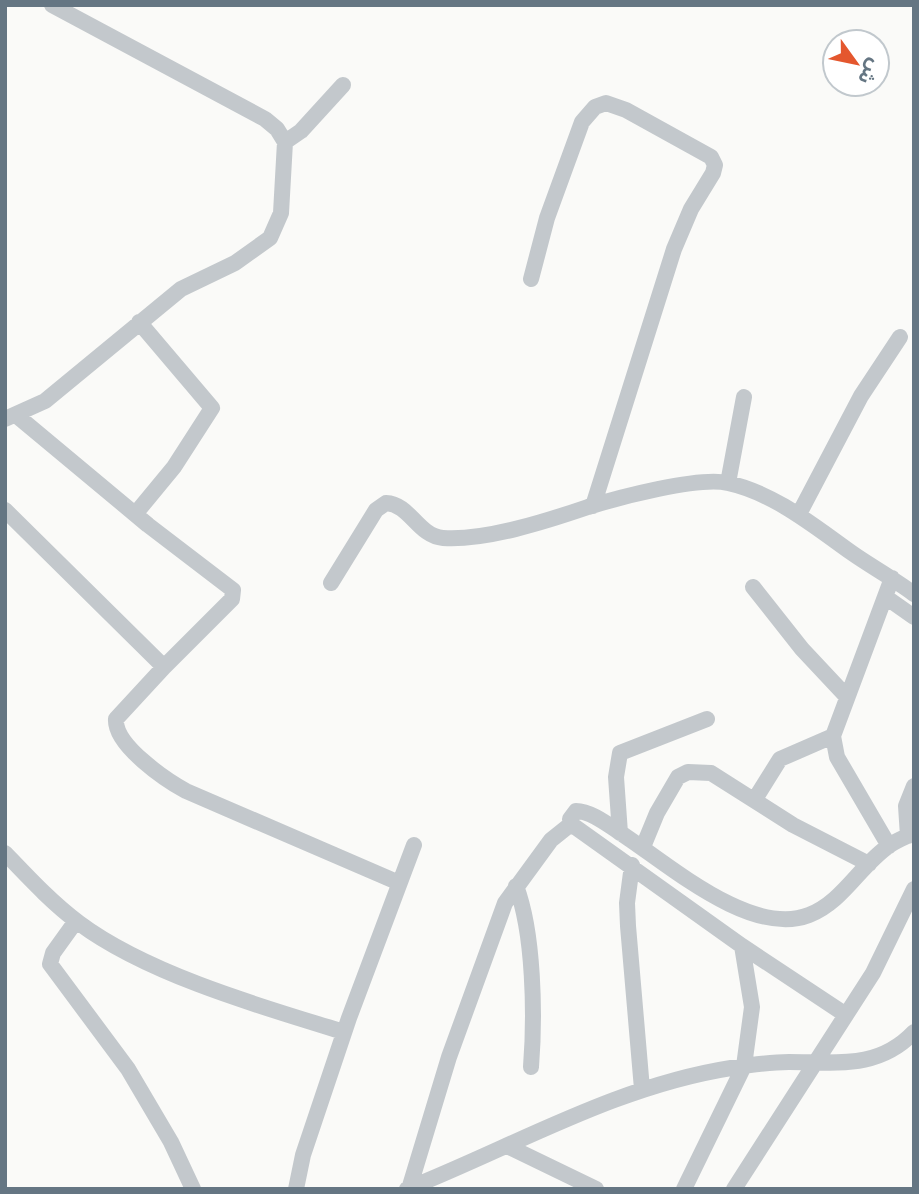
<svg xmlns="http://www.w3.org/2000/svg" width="919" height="1194" font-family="Montserrat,'Noto Sans Arabic',sans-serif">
	<rect width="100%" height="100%" fill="#fafaf8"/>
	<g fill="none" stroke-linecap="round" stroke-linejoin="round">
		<!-- minor -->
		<path stroke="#c3c8cc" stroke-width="16" d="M285,142L301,131L343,85
			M531,279L547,218L582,122L595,107L606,103L626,110L711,157L715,165L713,173L691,209L674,249L593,506
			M16,415L148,525L233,590L232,599L164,667
			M5,419L45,401L181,289L235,263L270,238L281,213L285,142L277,129L265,119L52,5
			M728,483L744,397
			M5,510L164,667L116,719C114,745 166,780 186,791L397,882
			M136,513L174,467L212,408L139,322
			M799,514L861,396L900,337
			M331,583L376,510L386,503C410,504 418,536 443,538C485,541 547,521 588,507C617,498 699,476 728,483C774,493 814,526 852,553C872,567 894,579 914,594
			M753,587L802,649L847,697
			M887,598L914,617
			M755,799L780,759L833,736
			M571,824L742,946L846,1015
			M620,833L616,777L620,753L707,719
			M908,836L906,806L914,786
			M889,846L837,757L833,736L892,578
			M643,847L657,813L678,777L688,772L711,773L793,825L869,864
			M5,853C28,877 52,903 79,923C147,974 262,1007 344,1032
			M632,865L627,903L628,926L642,1089
			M516,886C534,933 535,1016 531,1067
			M76,921L53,953L50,964L128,1069L171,1142L193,1189
			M507,1146L596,1189
			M296,1189L303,1155L349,1018L414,845
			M407,1189C513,1147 616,1086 731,1068C750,1065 770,1062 789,1062C835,1062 878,1070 914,1032
			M409,1189L449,1057L505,903L551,840L571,824L570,819L576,811C590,811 607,824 619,832C666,862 750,938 809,915C843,902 860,865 890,845C897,840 906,837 914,833
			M684,1189L744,1066L752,1007L742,946
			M734,1189L873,973L914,889"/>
	</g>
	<!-- border -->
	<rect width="919" height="1194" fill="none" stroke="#657683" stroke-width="14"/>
	<!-- north arrow -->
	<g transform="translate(856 63) rotate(123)"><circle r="33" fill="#ffffff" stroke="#c1c8cd" stroke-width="2"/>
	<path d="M0-5L12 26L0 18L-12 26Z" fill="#e4572e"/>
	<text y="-10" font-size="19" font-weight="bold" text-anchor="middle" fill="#657683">ش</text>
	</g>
</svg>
